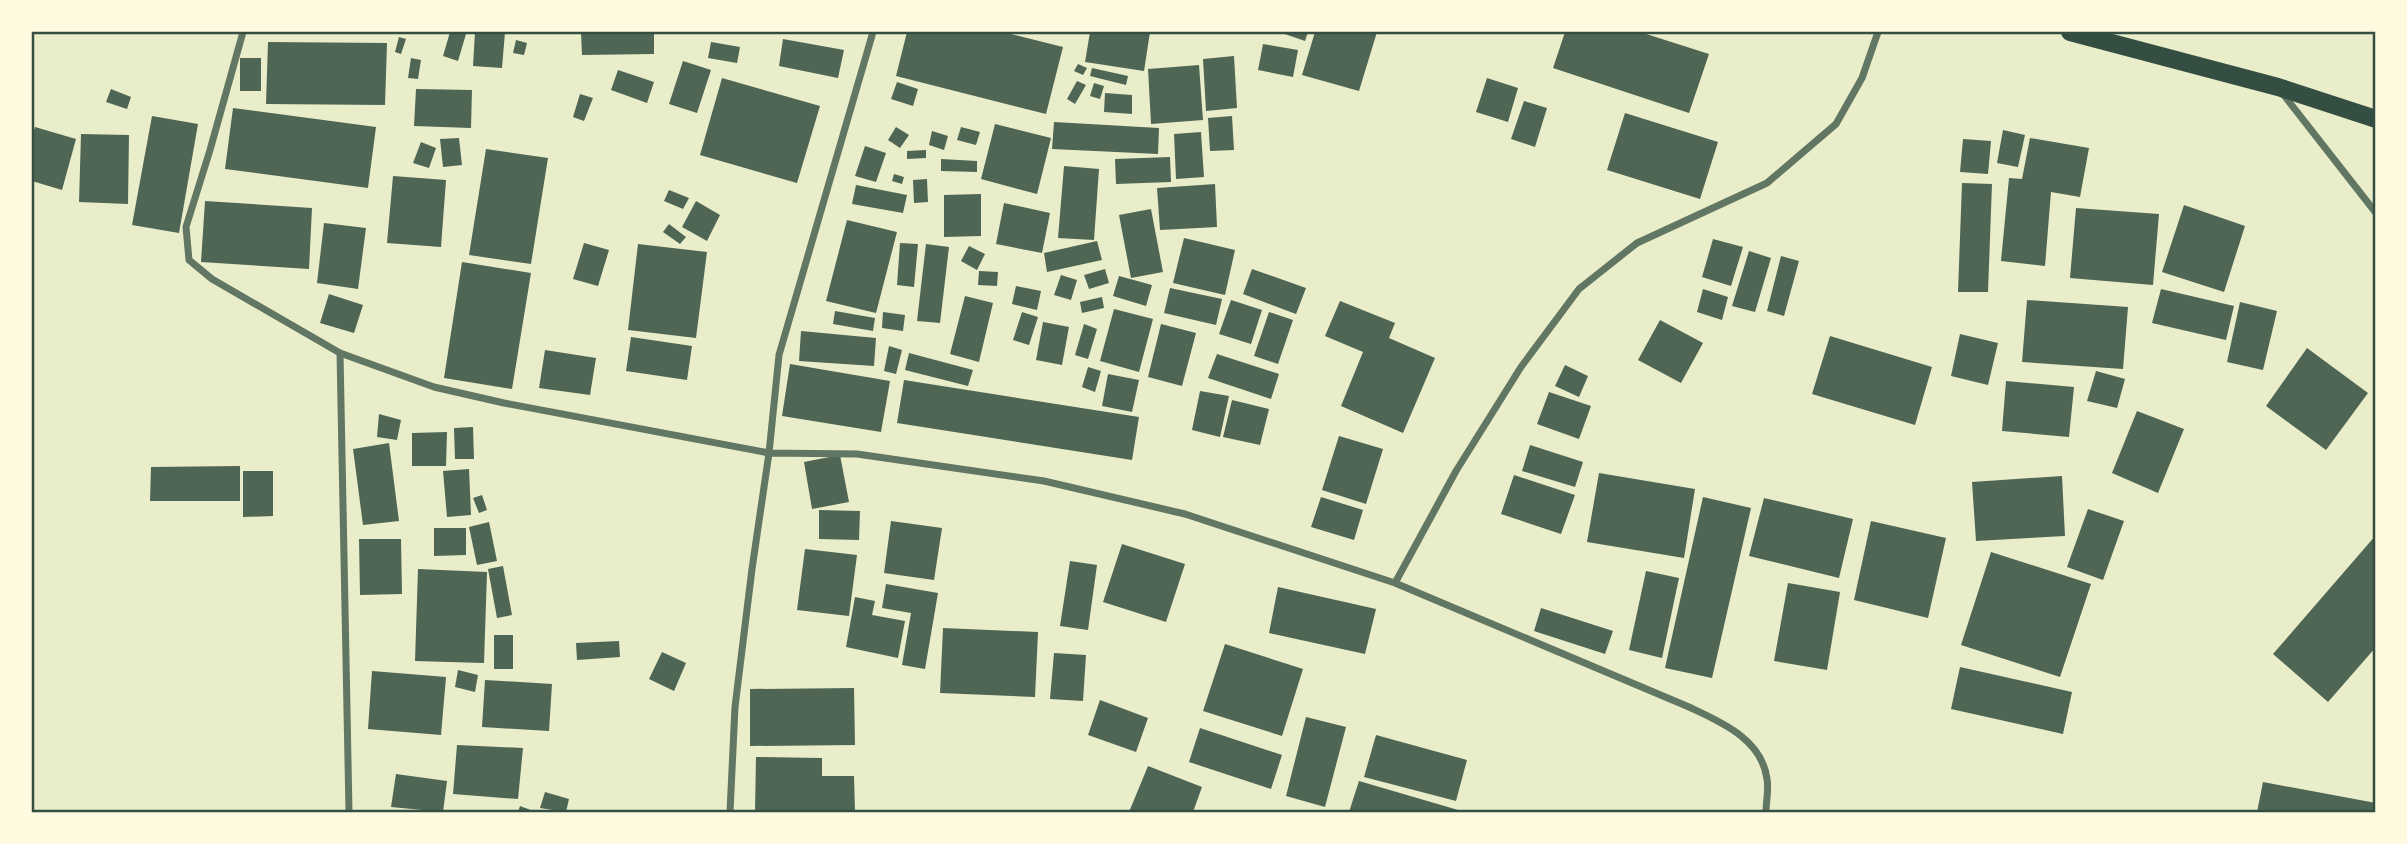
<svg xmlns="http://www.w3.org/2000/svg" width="2407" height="844" font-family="'Public Sans',sans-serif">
	<rect width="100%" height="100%" fill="#e9edc9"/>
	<!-- building -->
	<path fill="#4f6655" d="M450,32L466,34L458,61L443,56Z
		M475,32H505L502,68L473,66Z
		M581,32H654V54L582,55Z
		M907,32H1003L1063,47L1046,114L896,76Z
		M1090,32H1150L1144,71L1085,62Z
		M1279,32H1308L1305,41Z
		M1315,32H1377L1359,91L1302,75Z
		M1565,32H1640L1709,54L1689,113L1553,68Z
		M399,37L406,39L401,54L395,52Z
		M783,39L844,50L838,78L779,66Z
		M516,40L527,43L524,55L513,53Z
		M268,42L387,43L385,105L266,104Z
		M711,42L740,47L737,63L708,58Z
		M1263,44L1298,50L1293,77L1258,70Z
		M1234,56L1237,108L1206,111L1203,59Z
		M240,58H261V91H240Z
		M411,58L421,60L418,79L408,78Z
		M683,61L711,70L697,113L669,104Z
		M1078,64L1087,68L1083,75L1074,71Z
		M1199,65L1203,120L1151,124L1148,69Z
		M1092,68L1128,76L1126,85L1090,76Z
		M618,70L654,82L647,103L611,90Z
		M722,78L820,106L797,183L700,155Z
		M1487,78L1518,88L1508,122L1476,112Z
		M1077,81L1086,85L1075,104L1067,99Z
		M897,82L918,89L913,106L891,99Z
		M1094,83L1104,86L1100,99L1090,96Z
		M111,89L131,97L127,109L106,102Z
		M416,89L472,90L471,128L414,126Z
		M1105,93L1132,95V114L1104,112Z
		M580,94L593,98L584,121L573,117Z
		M1524,101L1547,108L1535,147L1511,139Z
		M233,108L376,127L368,188L225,169Z
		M1625,113L1718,142L1700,199L1607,170Z
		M152,116L198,124L179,233L132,225Z
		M1232,116L1234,150L1210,151L1208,118Z
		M1054,122L1159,128L1158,154L1052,149Z
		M995,124L1051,138L1037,194L981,179Z
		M35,127L76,139L62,190L32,181V138Z
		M896,127L909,135L900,148L888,140Z
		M961,127L980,132L976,145L957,140Z
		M2003,130L2025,135L2018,167L1997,163Z
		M932,131L948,136L944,150L929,145Z
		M1201,132L1204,177L1176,179L1174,134Z
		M81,134L129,135L128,204L79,202Z
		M459,138L462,165L443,167L440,139Z
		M2030,138L2089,148L2080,197L2051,192L2045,266L2001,261L2009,178L2022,179Z
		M1963,139L1991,141L1988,174L1960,172Z
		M421,142L436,148L429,168L413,163Z
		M865,146L886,153L876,182L855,176Z
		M486,149L548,158L531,264L469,255Z
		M926,150V158L907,159V151Z
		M1170,157L1171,182L1116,184L1115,159Z
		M941,159L977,161V172L941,171Z
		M1064,166L1099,169L1094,240L1058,238Z
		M894,174L904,177L902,184L892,181Z
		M393,176L446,180L441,247L387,243Z
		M927,179L928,202L914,203L913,180Z
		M1962,183L1992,184L1988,292H1958Z
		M1215,184L1217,227L1160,230L1157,188Z
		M856,185L907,195L903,213L852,204Z
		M669,190L689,198L683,209L664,201Z
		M981,194V236L944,237V195Z
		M205,201L312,208L309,269L201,262Z
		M696,201L720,215L707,241L682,227Z
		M1004,203L1050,213L1042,253L996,244Z
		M2184,205L2245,226L2224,292L2162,272Z
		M2076,208L2159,214L2153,285L2070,278Z
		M1151,209L1163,272L1131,278L1119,215Z
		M847,220L897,232L876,313L826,301Z
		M324,223L366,228L358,289L317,283Z
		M669,224L686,237L680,244L663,232Z
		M1184,238L1235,250L1225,295L1173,283Z
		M1713,239L1743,247L1731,286L1702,277Z
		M1097,241L1102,260L1047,272L1044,253Z
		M584,243L609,250L598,286L573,279Z
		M900,243L918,244L914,287L897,285Z
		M638,244L707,252L696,338L628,330Z
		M926,244L949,247L940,323L917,321Z
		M969,246L985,254L977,270L961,261Z
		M1749,251L1771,258L1755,312L1732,306Z
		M1781,256L1799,261L1784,316L1767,311Z
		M462,262L531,273L512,389L444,378Z
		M1105,269L1109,283L1089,289L1084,275Z
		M1252,269L1306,288L1296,314L1243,294Z
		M979,271L998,272L997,286L978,285Z
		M1061,275L1077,280L1071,300L1054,295Z
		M1119,276L1152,285L1146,306L1113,296Z
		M1016,286L1041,291L1037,310L1012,304Z
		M1170,288L1222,299L1216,325L1164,313Z
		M1703,289L1728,297L1722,320L1697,312Z
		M2161,289L2234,306L2226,340L2152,323Z
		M329,294L363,305L354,333L320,323Z
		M965,296L993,303L979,362L950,354Z
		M1102,297L1104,308L1082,313L1080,302Z
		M1231,300L1262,310L1251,344L1219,334Z
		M2027,300L2128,307L2123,369L2022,362Z
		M1340,301L1395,323L1389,338L1435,358L1403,433L1341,406L1363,352L1325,336Z
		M2240,302L2277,311L2263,370L2227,362Z
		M1114,309L1153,319L1139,372L1100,361Z
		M835,311L875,318L873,331L833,324Z
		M883,312L905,315L903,331L882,328Z
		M1022,312L1038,317L1029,345L1013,340Z
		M1269,312L1293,320L1278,364L1254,356Z
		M1660,320L1703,343L1681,383L1638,360Z
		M1043,322L1069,327L1062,365L1036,360Z
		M1084,324L1097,329L1088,359L1075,355Z
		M1161,324L1196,333L1182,386L1148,377Z
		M801,331L876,338L874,366L799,361Z
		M1960,334L1998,343L1988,385L1951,376Z
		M1830,336L1932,367L1915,425L1812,394Z
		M631,337L692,346L687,380L626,371Z
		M889,346L902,350L896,374L884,371Z
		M2307,348L2368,393L2326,450L2266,406Z
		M545,350L596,358L590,395L539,388Z
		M909,353L973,370L968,386L905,370Z
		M1217,354L1279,374L1271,399L1208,378Z
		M790,364L890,381L881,432L782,416Z
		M1565,365L1588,376L1579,397L1555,386Z
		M1088,367L1101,371L1095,392L1082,387Z
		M2096,371L2125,379L2117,408L2087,401Z
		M1108,374L1139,380L1132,412L1102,406Z
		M904,380L1139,417L1132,460L897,423Z
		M2006,381L2074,387L2069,437L2002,431Z
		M1200,391L1229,396L1220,437L1192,430Z
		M1549,392L1591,406L1579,439L1537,424Z
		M1232,400L1269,409L1260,445L1223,437Z
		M2137,411L2184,429L2158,493L2112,473Z
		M379,414L401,420L397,440L377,437Z
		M473,427L474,459H455L454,428Z
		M447,432L446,466H412V433Z
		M1339,436L1383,449L1366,504L1322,490Z
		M389,443L399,521L363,525L353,449Z
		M1530,445L1583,462L1575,487L1522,471Z
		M840,455L849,502L812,509L804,462Z
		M240,466V501H150L151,467Z
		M469,469L471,515L447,517L443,471Z
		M243,471H273V516L243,517Z
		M1599,473L1695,489L1684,558L1587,542Z
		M1514,475L1575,495L1561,534L1501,514Z
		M2062,476L2065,536L1976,541L1972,482Z
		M482,495L487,510L479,513L473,498Z
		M1321,497L1363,510L1354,540L1311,527Z
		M1703,497L1751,508L1712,678L1665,668Z
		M1764,498L1853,519L1839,578L1749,556Z
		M2088,509L2124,521L2103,580L2067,567Z
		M819,510L860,511L859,540L819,539Z
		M891,521L942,528L934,580L884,573Z
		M1871,521L1946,538L1928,618L1854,600Z
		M489,522L497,561L477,565L469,527Z
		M434,528H466V555L434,556Z
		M2376,535V647L2328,702L2273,654Z
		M359,539H401L402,594L360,595Z
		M1122,544L1185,564L1166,622L1103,602Z
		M805,549L857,555L849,616L797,610Z
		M1991,552L2091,584L2060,677L1961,645Z
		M1070,561L1097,565L1088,630L1060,626Z
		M503,566L512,615L497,618L488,569Z
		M418,569L487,572L484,663L415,661Z
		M1646,571L1679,578L1662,658L1629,650Z
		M1788,583L1840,592L1827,670L1774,661Z
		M886,584L938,593L925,669L902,665L911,613L882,608Z
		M1278,587L1376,609L1365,654L1269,633Z
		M855,597L875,601L872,615L905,621L898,658L846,647Z
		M1541,608L1613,631L1605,654L1534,631Z
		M943,628L1038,632L1035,697L940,693Z
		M494,635H513V669H494Z
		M619,641L620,657L577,660L576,643Z
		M1225,644L1303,669L1282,736L1203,711Z
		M662,652L686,663L674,691L649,679Z
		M1054,653L1086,655L1083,701L1050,699Z
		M1960,667L2072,692L2063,734L1951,709Z
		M458,670L478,675L475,692L455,687Z
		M372,671L446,677L441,735L368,729Z
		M485,680L552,684L549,731L482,727Z
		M854,688L855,745L750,746V689Z
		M1100,700L1148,718L1136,752L1088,735Z
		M1306,717L1346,727L1325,807L1286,796Z
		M1200,728L1282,755L1271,789L1189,762Z
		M1376,735L1467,760L1456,801L1364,777Z
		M457,745L523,748L518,799L453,794Z
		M756,757L822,758V776H854L855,812H755Z
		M1148,766L1202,787L1193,812H1129Z
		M396,774L447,781L443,812L391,807Z
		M1359,781L1465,812H1349Z
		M2263,782L2376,803V812H2257Z
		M545,792L569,799L566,812L540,808Z
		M520,806L536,812H518Z"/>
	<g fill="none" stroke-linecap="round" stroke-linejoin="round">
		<!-- minor -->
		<path stroke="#617663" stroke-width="7" d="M243,32L210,150L186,227L189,260L212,279L340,353L434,387L504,403L769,453L857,454L1044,481L1185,514L1395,583L1689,707C1721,722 1762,739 1767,779C1769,789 1766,802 1766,812
			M2283,94L2376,213
			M340,353L349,812
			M1395,583L1456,471L1521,367L1579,289L1637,243L1767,183L1836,124L1862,78L1878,32
			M730,812L735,707L752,569L769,453L779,355L873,32"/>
		<!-- primary -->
		<path stroke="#344e41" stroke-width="18" d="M2070,32L2278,87L2376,119"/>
	</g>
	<!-- border -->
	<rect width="2407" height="844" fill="none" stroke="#fefae0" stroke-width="66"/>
	<rect x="33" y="33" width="2341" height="778" fill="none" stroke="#344e41" stroke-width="2.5"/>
</svg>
